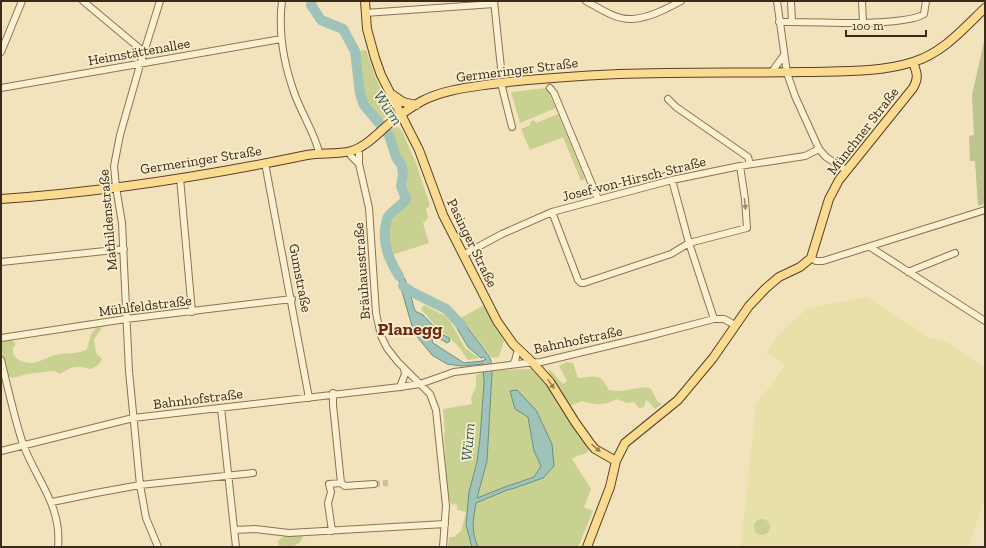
<svg xmlns="http://www.w3.org/2000/svg" width="986" height="548" font-family="'Zilla Slab',serif">
	<rect width="100%" height="100%" fill="#f2e3bc"/>
	<!-- farmland -->
	<path fill="#e8e0a9" d="M867,297L930,338L949,343L985,368V497L969,547H741L756,404L786,365L766,353L779,334L793,320L809,308Z"/>
	<!-- green -->
	<path fill="#c8d18f" d="M366,50L375,76L389,109L388,114L382,121L366,102L363,93L358,51Z
		M546,88L556,108L520,123L511,92Z
		M558,114L585,179L581,181L563,137L530,150L521,129L530,125V122L534,120L536,123Z
		M398,127L402,131L416,163L430,206L426,209L428,218L423,223L429,243L392,255C389,245 384,223 393,215C400,209 404,209 409,200L404,185L406,175L404,165L399,155L395,144L389,131L393,128Z
		M424,305L445,316L451,323L465,348L479,358L468,360L458,346L431,321L421,309Z
		M484,305L504,341L499,357L492,358L461,318Z
		M97,327L102,328L94,339L96,353L102,359C100,364 96,367 90,369C76,365 72,366 60,374L54,371L27,374L13,378C1,373 1,353 1,342L11,339L16,344C7,354 19,363 30,363C39,363 51,355 60,354C68,353 80,354 87,349L91,334Z
		M566,362L573,363L578,378C597,377 599,372 609,390L620,391L646,387L651,389L658,402L662,404L655,409L648,401L646,400L644,407L639,408L634,402L628,403L616,399C606,406 594,405 582,401L568,407L548,377L549,369L563,384L567,381L559,366Z
		M532,369L547,384L570,422L589,445L587,447L589,450C584,457 579,453 572,459L591,489L584,507L593,511L578,547H448L449,537H454L461,531L466,512L457,510V505L455,503L453,505L451,504L447,494L444,433H445L443,409L472,404L471,398L476,387V375C493,368 513,370 532,369Z
		M754 527a8 8 0 1 1 16 0a8 8 0 1 1-16 0Z
		M301,534L303,537C299,548 288,547 279,547L278,541L285,535L290,537Z"/>
	<!-- cemetery -->
	<path fill="#bdc490" d="M985,37V204L978,206L975,161H970L969,136L974,135L972,95Z"/>
	<!-- water -->
	<path fill="#a0c3b9" stroke="#679188" d="M393,266C406,271 411,298 415,311L423,315L440,333L449,338L450,341L447,343L437,337L433,338L432,342L433,343L464,363L482,361L486,359L484,357L481,358L468,347L451,318L455,315H458L489,356L491,361L492,373L487,461L477,498L505,487L534,477L541,466L534,451L528,417L515,409L510,391L517,390L536,410L552,444L554,466L543,478L515,488L507,490L476,503C473,521 471,530 478,547H472L466,525L469,492L477,462L480,438L484,383L483,364L462,366L447,364L432,355L414,333L399,281L393,271Z"/>
	<g fill="none" stroke-linecap="round" stroke-linejoin="round">
		<!-- river -->
		<path stroke="#a0c3b9" stroke-width="10" d="M312,1L311,5L321,20L343,29L355,51L360,94L364,105L389,135L396,157L402,166L403,175L401,186L406,199C401,207 389,212 387,219C386,222 386,226 385,229C383,247 390,261 399,276
			M403,286L412,292L446,309L462,326"/>
		<!-- minor-tunnel -->
		<path stroke="#cdbe9c" stroke-width="6" stroke-dasharray="6 3" stroke-linecap="butt" d="M374,484L388,483"/>
		<defs>
			<path id="minor" d="M83,1L144,52
				M282,1C278,33 284,65 295,95C302,114 314,132 319,152
				M494,1L501,68
				M586,1C599,8 616,20 632,19C649,18 666,9 681,1
				M777,1L787,73L795,96L819,149L826,157L846,170
				M791,1L792,22
				M862,1L863,23
				M365,13L494,4
				M779,22C820,21 862,26 903,20C911,19 918,18 924,14L926,1
				M1,52L22,1
				M771,73L784,55
				M501,83L512,127
				M1,88L281,39
				M550,88L554,93L598,199
				M668,99L676,107L748,157L750,164
				M357,149L359,154V164L369,208L376,313L381,336L387,348L398,362L430,394L436,410L446,506L443,547
				M349,151L351,156L359,164
				M265,163L309,398
				M180,178L192,312
				M672,180L689,243L714,319
				M552,212L578,280L581,283H584L671,254L689,243L747,228L745,199L740,166
				M870,247L985,321
				M463,255L502,234L552,212L672,180L740,166L805,156L819,149
				M811,258L816,261H823L985,210
				M1,262L124,249
				M908,272L955,253
				M1,338L126,319L292,299
				M1,360C8,388 14,417 23,444C36,480 62,505 58,547
				M513,364L515,361L518,349
				M400,387L405,374L404,369
				M333,393V405L341,483
				M221,408L236,547
				M1,451L133,418L400,387L420,384L454,372L526,363L541,362L645,337L714,319H724L735,325
				M52,502L96,493L140,485L253,473
				M234,530L255,529L289,533L445,524
				M332,531L328,503L331,492L329,484L341,483L345,486L374,484
				M158,547L146,518L140,485L129,371L122,223L116,187L114,166L120,135L140,65L160,1"/>
			<path id="major" d="M365,1L367,29L375,58L381,75L419,150L443,215L497,321L513,344L533,363L550,382L575,422L590,443L595,449L616,461
				M393,95L403,102L416,105
				M1,199C104,192 206,176 307,155C321,152 337,155 351,151C366,147 379,132 390,123C400,115 411,107 422,101C441,91 463,88 484,85C529,79 574,76 619,74C681,72 742,73 804,72C840,71 878,73 913,62C943,53 963,29 985,8
				M587,547L610,487L616,461L625,443L678,400L713,358L749,306L766,288L779,277L800,267L811,258L829,199L839,180L913,88C919,78 917,73 913,62"/>
		</defs>
		<!-- minor casing -->
		<use href="#minor" stroke="#8b7354" stroke-width="8"/>
		<!-- major casing -->
		<use href="#major" stroke="#584029" stroke-width="10"/>
		<!-- minor -->
		<use href="#minor" stroke="#fcf0d0" stroke-width="6"/>
		<!-- major -->
		<use href="#major" stroke="#fadb8f" stroke-width="8"/>
	</g>
	<!-- one-way arrows -->
	<defs><path id="oneway-solid" d="M-6-.8H1V-3.2L6.5 0L1 3.2V.8H-6Z"/></defs>
	<use fill="#9a8d75" href="#oneway-solid" transform="translate(745 204) rotate(84)"/>
	<g fill="#9a8254">
		<use href="#oneway-solid" transform="translate(551 384) rotate(55)"/>
		<use href="#oneway-solid" transform="translate(596 448) rotate(40)"/>
	</g>
	<g text-anchor="middle" dominant-baseline="central" stroke-width="3.5" stroke-linejoin="round" paint-order="stroke">
		<!-- street labels -->
		<g font-size="14" fill="#392a1a" stroke="#f9edcc">
			<text transform="translate(139 52) rotate(-10)">Heimstättenallee</text>
			<text transform="translate(517 70) rotate(-7)">Germeringer Straße</text>
			<text transform="translate(863 131) rotate(-52)">Münchner Straße</text>
			<text transform="translate(201 160) rotate(-9)">Germeringer Straße</text>
			<text transform="translate(634 179) rotate(-14)">Josef-von-Hirsch-Straße</text>
			<text transform="translate(108 220) rotate(-95)">Mathildenstraße</text>
			<text transform="translate(472 243) rotate(64)">Pasinger Straße</text>
			<text transform="translate(362 271) rotate(-94)">Bräuhausstraße</text>
			<text transform="translate(300 278) rotate(79)">Gumstraße</text>
			<text transform="translate(145 306) rotate(-7)">Mühlfeldstraße</text>
			<text transform="translate(578 340) rotate(-12)">Bahnhofstraße</text>
			<text transform="translate(198 399) rotate(-7)">Bahnhofstraße</text>
		</g>
		<!-- water labels -->
		<g font-size="15" font-style="italic" fill="#285a58" stroke="#f9edcc">
			<text transform="translate(388 108) rotate(55)">Würm</text>
			<text transform="translate(468 442) rotate(-85)">Würm</text>
		</g>
		<!-- district labels -->
		<g font-size="18" font-weight="bold" fill="#6a2915" stroke="#f9edcc">
			<text x="410" y="329">Planegg</text>
		</g>
	</g>
	<!-- border -->
	<rect width="986" height="548" fill="none" stroke="#392a1a" stroke-width="4"/>
	<!-- scale -->
	<path d="M846 30v6h80v-6" fill="none" stroke="#392a1a" stroke-width="2"/>
	<text x="852" y="30" font-size="12" fill="#392a1a" stroke="#f9edcc" stroke-width="3" paint-order="stroke">100 m</text>
</svg>
